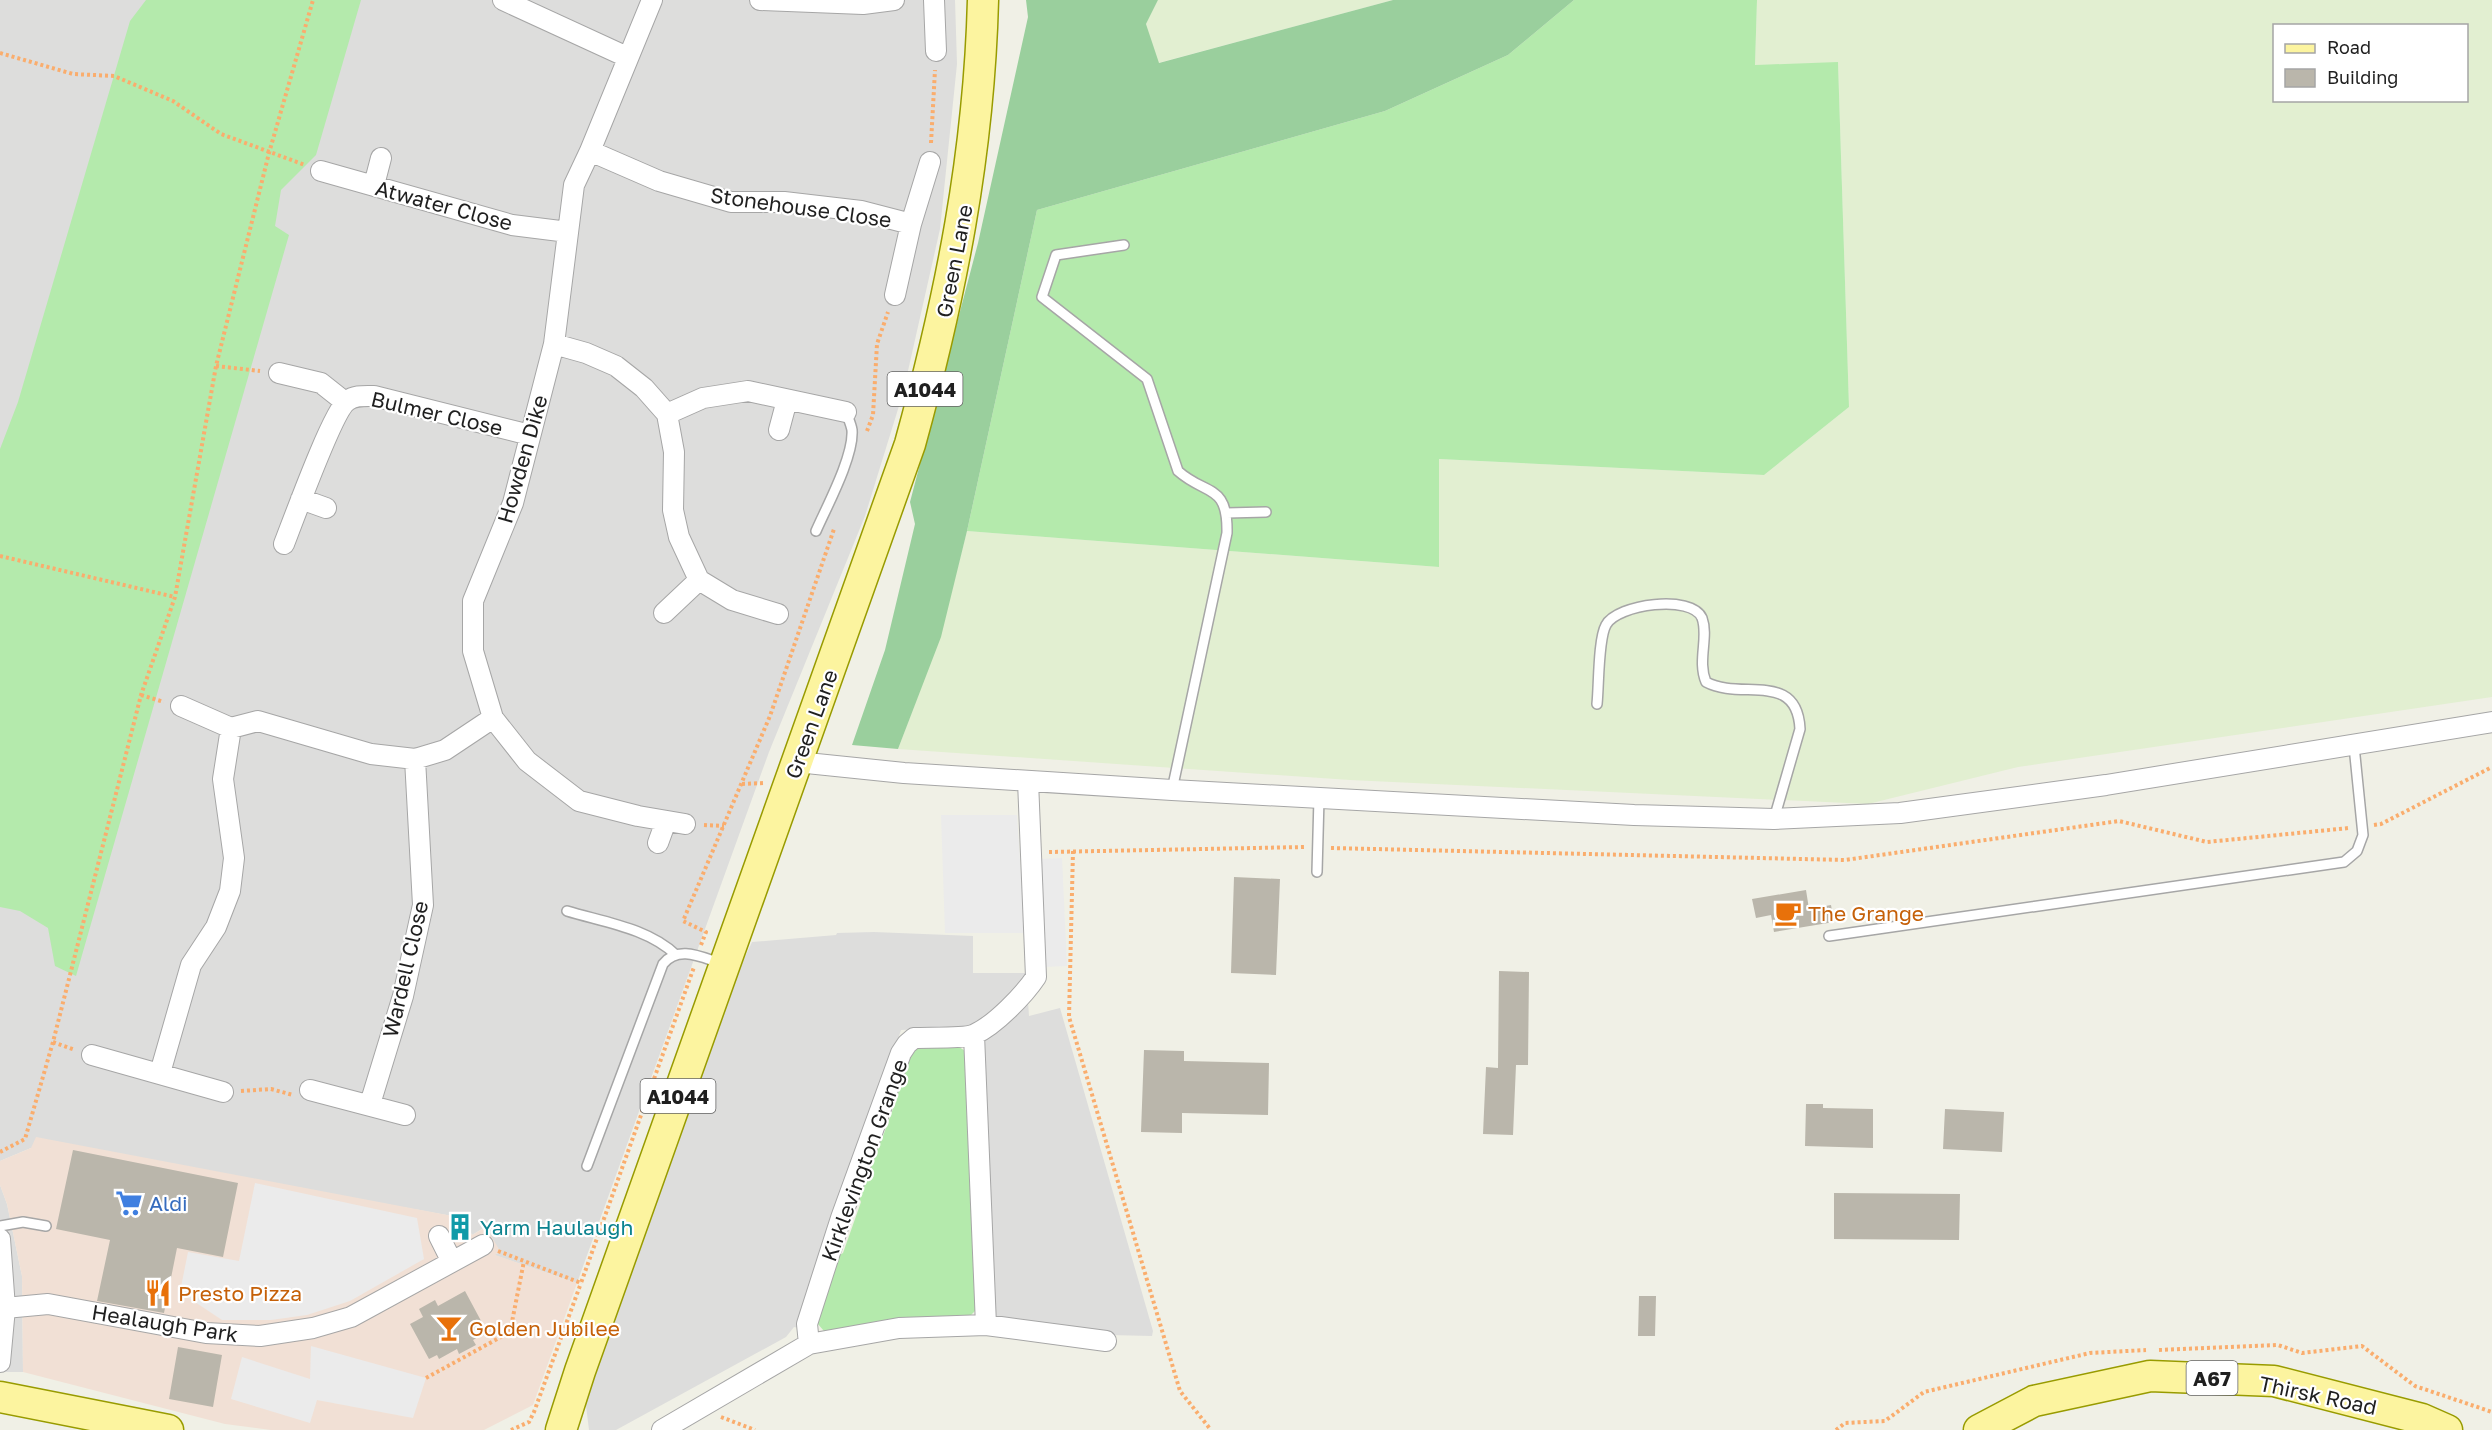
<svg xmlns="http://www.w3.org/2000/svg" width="2492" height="1430" font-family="'Golos Text',sans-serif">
	<rect width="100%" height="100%" fill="#f0f0e6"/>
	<!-- residential -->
	<path fill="#dddddc" d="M0,0H955L957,64L940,229L903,393L865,516L769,752L577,1283L494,1255L500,1252L485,1227L472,1235L463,1218L347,1197L31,1148L0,1161Z
		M874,932L973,936V973H1026L1029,1016L1060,1008L1153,1331L1152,1336L1109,1335L995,1320L966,1027L901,1030L799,1328L794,1327L786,1337L616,1430H589L586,1406V1390L726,997L752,942L836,935L837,933Z
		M0,1185L7,1204L22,1276L23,1372H0Z"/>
	<!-- commercial -->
	<path fill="#f1e0d5" d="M36,1137L463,1218L472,1235L486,1227L500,1251L495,1255L577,1283L533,1405L484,1430H271L225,1424L23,1372L22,1276L7,1204L0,1185V1161L31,1148Z"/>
	<!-- farmland -->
	<path fill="#e2efd1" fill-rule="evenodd" d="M1158,0H1393L1158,63L1146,24Z
		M1757,0H2492V697L2018,767L1868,804L1350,780L898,749L940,637L967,531L1439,567V459L1764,475L1849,407L1838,63L1755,65ZM2274,26H2466V100H2274Z"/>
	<!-- grass -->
	<path fill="#b4eaac" d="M146,0H361L316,155L281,190L275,226L289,235L76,976L55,966L48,928L20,911L0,907V449L18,402L130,21Z
		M1574,0H1757L1755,65L1838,62L1849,407L1764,475L1439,459V567L967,531L1037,210L1385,111L1508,55Z
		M955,1044L965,1051L971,1090L966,1097L977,1309L969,1317L824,1331L817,1323L835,1258L843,1253L861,1202L858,1195L877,1138L883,1136L898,1095L895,1088C913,1043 907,1046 955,1044Z"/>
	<!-- forest -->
	<path fill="#9acf9d" d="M1026,0H1158L1146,24L1159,63L1393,0H1574L1508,55L1385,111L1037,210L967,531L941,637L898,749L852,745L885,650L915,524L910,502L978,243L1028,17Z"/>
	<!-- parking -->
	<path fill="#ebebeb" d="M941,815H1017L1025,933H945Z
		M1062,858L1067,966L1044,967L1040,859Z
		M255,1183L417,1218L424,1259L350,1301L307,1315L271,1320H222L180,1292L188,1252L239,1261Z
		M311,1346L426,1378L413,1418L317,1400L310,1423L231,1399L242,1357L310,1379Z"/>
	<!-- building -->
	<path fill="#bab6ab" d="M1234,877L1280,879L1276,975L1231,973Z
		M1806,890L1809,909L1831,905L1834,922L1774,932L1771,915L1756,918L1752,899Z
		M1499,971L1529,972L1528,1065H1516L1513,1135L1483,1134L1486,1067L1498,1068Z
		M1144,1050L1184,1051V1061L1269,1063L1268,1115L1182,1113V1133L1141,1132Z
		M1806,1104H1823V1108L1873,1109V1148L1805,1146Z
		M1945,1109L2004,1112L2002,1152L1943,1149Z
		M73,1150L238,1183L223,1257L177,1248L164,1313L97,1301L110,1240L56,1229Z
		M1834,1193L1960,1194L1959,1240L1834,1239Z
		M465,1291L487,1332L473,1340L476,1345L459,1354L457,1349L439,1359L437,1355L429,1359L410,1324L423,1317L419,1309L435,1300L438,1306Z
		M1639,1296H1656L1655,1336H1638Z
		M178,1347L222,1355L213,1407L169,1399Z"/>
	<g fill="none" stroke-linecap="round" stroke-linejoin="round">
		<defs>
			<path id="lane" d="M1124,245L1056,255L1042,297L1147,379L1178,471C1206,496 1228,483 1227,533L1172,790
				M1227,513L1266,512
				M816,531C827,506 854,456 852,430C851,424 848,418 846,412
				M1597,704C1599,686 1598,639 1606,625C1617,604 1692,594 1702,618C1709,637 1697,661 1706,682C1741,701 1797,670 1800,729L1774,819
				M1317,872L1319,798
				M567,911C603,922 648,928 676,955
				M1829,936L2344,862L2357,851L2363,835L2354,746
				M587,1166L663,964C678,945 701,957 720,963
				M0,1226L23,1222L46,1226"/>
			<path id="street" d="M503,0L627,57
				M652,0L590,151L574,185L554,344L513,503L473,601V651L493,718L527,761L579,801L638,816L685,824
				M760,0L863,4L894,0
				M934,0L936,51
				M590,151L659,181L731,202H784L861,211L911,224L895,295
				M321,171L512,225L568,232
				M374,185L381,158
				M911,224L930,162
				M554,344L586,353L616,366L644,388L667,414L674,452L673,510L679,537L699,580L732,600L778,614
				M279,373L321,383L345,402
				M667,414L703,398L748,391L846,412
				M779,430L787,400
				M301,499L326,508
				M284,544C293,521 333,411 347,401C355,395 364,396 374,396L530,435
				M664,613L699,580
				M181,706L231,728
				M797,762L904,773L1172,790L1634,815L1774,819L1900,813L2106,785L2492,722
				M658,843L666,821
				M974,1035L986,1325L899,1328L809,1344L807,1324L841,1218L901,1053L907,1044L914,1038C927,1037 966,1039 975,1034C995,1025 1024,995 1036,977L1028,781
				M92,1055L223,1092
				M160,1073L191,965L216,927L230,891L234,858L223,779L231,728L258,721L371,754L415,759L445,750L493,718
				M310,1090L405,1115
				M370,1104L403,996L423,905L415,759
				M439,1236L452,1262
				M0,1239L5,1308L0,1362
				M5,1308L48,1304L206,1333L260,1336L313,1328L351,1317L483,1245
				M986,1325L1106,1341
				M662,1430L809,1344"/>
			<path id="primary" d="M0,1397L168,1430
				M561,1430L580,1371L910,444C951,295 979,154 983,0
				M1979,1430L2034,1401L2150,1376L2274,1381L2422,1419L2447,1430"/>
		</defs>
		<!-- lane casing -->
		<use href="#lane" stroke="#a6a6a6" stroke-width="12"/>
		<!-- street casing -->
		<use href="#street" stroke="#a6a6a6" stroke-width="22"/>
		<!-- primary casing -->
		<use href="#primary" stroke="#989b00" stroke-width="33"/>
		<!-- path -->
		<path stroke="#faad6d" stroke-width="4" stroke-dasharray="3 3" stroke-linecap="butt" d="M0,53L73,74L114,76L173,101L221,134L305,165
			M931,143L935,70
			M216,366L260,371
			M867,431L873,415L877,344L888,312
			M0,556L175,597
			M141,695L164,702
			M742,784L765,783
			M704,825L724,826
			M2374,825L2381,824L2492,767
			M1331,848L1845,860L2119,821L2207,842L2349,828
			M1073,851L1069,1017L1180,1391L1211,1430
			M1049,852L1305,847
			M701,945L706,932L683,921L770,716L834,529
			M53,1042L75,1050
			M241,1091L271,1089L293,1095
			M0,1152L25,1139L53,1042L141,695L175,597L216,366L269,153L313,0
			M498,1251L581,1283L694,967
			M2159,1350L2278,1345L2302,1353L2362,1346L2415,1386L2492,1412
			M426,1378L510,1332L524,1261
			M721,1417L755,1430
			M511,1430L529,1422L534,1412L581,1283
			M1836,1430L1845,1423L1885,1421L1924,1392L2090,1353L2146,1350"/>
		<!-- lane -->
		<use href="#lane" stroke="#fff" stroke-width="9"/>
		<!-- street -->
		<use href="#street" stroke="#fff" stroke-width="20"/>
		<!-- primary -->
		<use href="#primary" stroke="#fcf49f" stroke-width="30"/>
	</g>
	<!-- icons -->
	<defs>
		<symbol id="cafe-bare" viewBox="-9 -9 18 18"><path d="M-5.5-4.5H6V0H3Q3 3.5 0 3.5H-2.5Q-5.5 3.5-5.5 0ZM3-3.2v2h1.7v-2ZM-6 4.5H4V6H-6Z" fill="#e8710a" stroke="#fff" stroke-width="2.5" paint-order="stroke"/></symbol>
		<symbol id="supermarket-bare" viewBox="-9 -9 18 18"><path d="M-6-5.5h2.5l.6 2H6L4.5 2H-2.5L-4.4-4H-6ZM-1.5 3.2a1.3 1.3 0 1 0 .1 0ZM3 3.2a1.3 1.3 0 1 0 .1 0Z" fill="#3f7fe0" stroke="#fff" stroke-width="2.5" paint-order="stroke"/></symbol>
		<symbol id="building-bare" viewBox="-9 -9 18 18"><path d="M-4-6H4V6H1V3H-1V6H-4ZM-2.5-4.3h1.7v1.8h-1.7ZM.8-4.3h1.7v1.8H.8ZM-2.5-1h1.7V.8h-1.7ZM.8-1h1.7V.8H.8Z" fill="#0f9aa8" stroke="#fff" stroke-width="2.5" paint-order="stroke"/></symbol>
		<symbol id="restaurant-bare" viewBox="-9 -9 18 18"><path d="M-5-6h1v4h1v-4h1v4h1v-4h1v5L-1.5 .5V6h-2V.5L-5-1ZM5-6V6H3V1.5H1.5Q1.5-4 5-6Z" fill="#e8710a" stroke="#fff" stroke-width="2.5" paint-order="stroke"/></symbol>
		<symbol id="bar-bare" viewBox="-9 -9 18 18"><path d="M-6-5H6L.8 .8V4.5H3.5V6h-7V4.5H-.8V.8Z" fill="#e8710a" stroke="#fff" stroke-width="2.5" paint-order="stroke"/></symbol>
	</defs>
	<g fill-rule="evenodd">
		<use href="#cafe-bare" x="1769" y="894" width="38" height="38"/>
		<use href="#supermarket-bare" x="110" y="1184" width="38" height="38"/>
		<use href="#building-bare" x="441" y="1208" width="38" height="38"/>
		<use href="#restaurant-bare" x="139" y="1274" width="38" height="38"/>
		<use href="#bar-bare" x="430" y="1309" width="38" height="38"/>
	</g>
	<g text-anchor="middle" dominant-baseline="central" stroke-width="4.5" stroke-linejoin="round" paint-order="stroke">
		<!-- shield labels -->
		<g fill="#fff" stroke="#626262" stroke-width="1.5">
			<rect x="887.5" y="372" width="75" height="34" rx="4.5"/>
			<rect x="640.5" y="1079" width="75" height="34" rx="4.5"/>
			<rect x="2186.5" y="1361" width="51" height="34" rx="4.5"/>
		</g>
		<g font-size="20" font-weight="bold" fill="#1f1f1f">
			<text x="925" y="389">A1044</text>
			<text x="678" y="1096">A1044</text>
			<text x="2212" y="1378">A67</text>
		</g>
		<!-- street labels -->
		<g font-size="21" fill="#1f1f1f" stroke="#fff">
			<text transform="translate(444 205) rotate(15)">Atwater Close</text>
			<text transform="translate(801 207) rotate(8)">Stonehouse Close</text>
			<text transform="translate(954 261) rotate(-79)">Green Lane</text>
			<text transform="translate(437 413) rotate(13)">Bulmer Close</text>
			<text transform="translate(522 459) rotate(-74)">Howden Dike</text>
			<text transform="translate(811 724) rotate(-70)">Green Lane</text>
			<text transform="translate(405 969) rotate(-77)">Wardell Close</text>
			<text transform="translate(864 1160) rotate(-70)">Kirklevington Grange</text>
			<text transform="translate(165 1323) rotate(9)">Healaugh Park</text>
			<text transform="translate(2318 1395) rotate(12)">Thirsk Road</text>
		</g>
		<!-- food labels -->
		<g font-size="21" fill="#c56008" stroke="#fff" text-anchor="start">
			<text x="1808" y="913">The Grange</text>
			<text x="178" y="1293">Presto Pizza</text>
			<text x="469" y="1328">Golden Jubilee</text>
		</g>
		<!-- shop labels -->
		<g font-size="21" fill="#366cbe" stroke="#fff" text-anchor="start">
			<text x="149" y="1203">Aldi</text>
		</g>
		<!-- culture labels -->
		<g font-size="21" fill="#0d838f" stroke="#fff" text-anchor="start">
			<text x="480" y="1227">Yarm Haulaugh</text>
		</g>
	</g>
	<!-- legend -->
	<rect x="2273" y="24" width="195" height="78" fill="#ffffff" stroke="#a5a5a5" stroke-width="1.5"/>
	<rect x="2285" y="44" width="30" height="9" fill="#fcf49f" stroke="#a5a5a5" stroke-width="1.5"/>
	<text x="2327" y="54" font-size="18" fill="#1f1f1f">Road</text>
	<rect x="2285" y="69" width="30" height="18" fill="#bab6ab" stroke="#a5a5a5" stroke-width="1.5"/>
	<text x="2327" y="84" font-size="18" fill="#1f1f1f">Building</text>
</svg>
